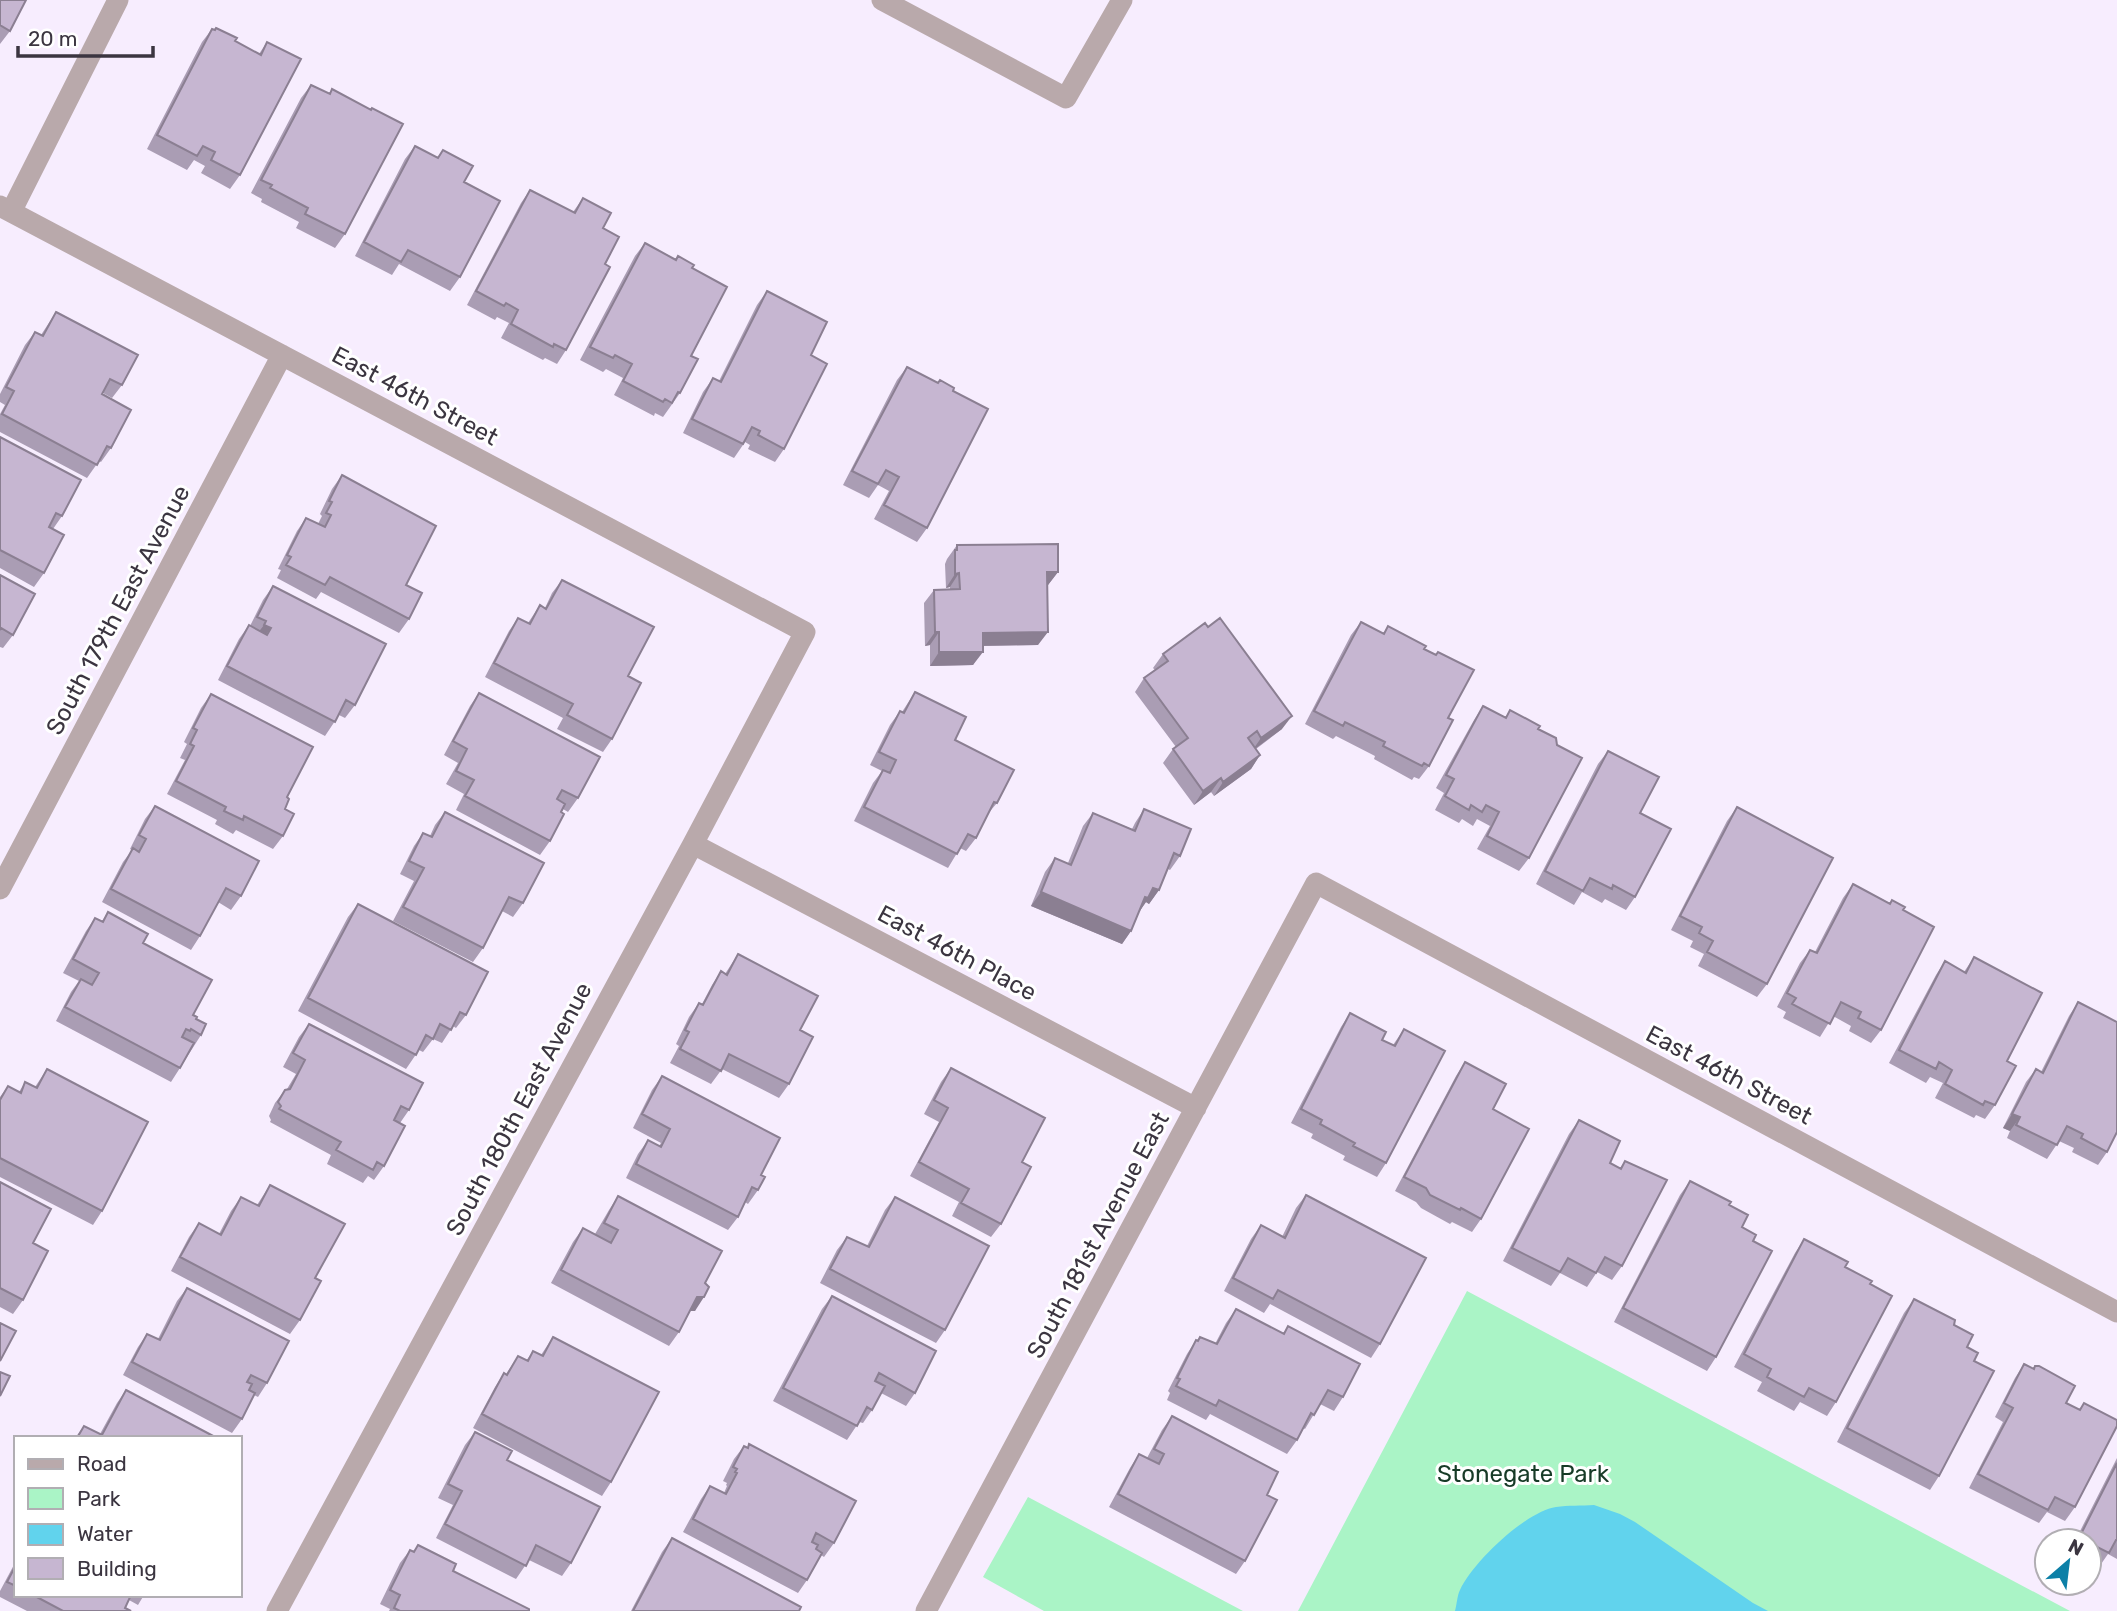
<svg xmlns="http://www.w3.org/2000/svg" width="2117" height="1611" font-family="Rubik,sans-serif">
	<rect width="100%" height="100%" fill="#f7edfe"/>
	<!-- green -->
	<path fill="#aaf4c6" d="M1467,1291L2070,1611H1298Z
		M1028,1497L1243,1611H1044L983,1577Z"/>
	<!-- water -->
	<path fill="#61d3ed" d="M1594,1505L1620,1514L1635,1522L1753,1603L1768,1611H1455C1457,1604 1457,1596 1460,1590C1473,1562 1525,1512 1556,1507C1568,1505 1582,1506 1594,1505Z"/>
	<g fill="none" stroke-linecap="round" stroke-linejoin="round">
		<!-- street -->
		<path stroke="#b9a9ab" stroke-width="21" d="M882,0L1066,98L1122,0
			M0,206L805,632L693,844L277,1611
			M11,212L118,0
			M693,844L1196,1108
			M0,889L282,355
			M926,1611L1316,883L2117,1312"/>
	</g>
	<!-- wall -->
	<path fill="#aa9db4" d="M0,0L10,31L0,44Z
		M212,29L259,54L267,42L240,175L230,189L201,173L205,166L194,160L187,170L147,149L202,42Z
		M311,85L329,94L332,89L345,234L335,248L296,228L299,222L261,202L262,199L251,193L301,98Z
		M415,146L437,158L443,150L464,182L460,277L450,291L399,264L392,275L355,256L405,159Z
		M530,190L573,212L583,198L603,228L605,264L566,350L557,364L545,358L543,360L501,338L509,323L497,317L495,320L467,305L521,203Z
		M645,243L692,268L691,356L680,393L663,417L655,413L654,416L614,395L623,378L606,369L603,372L580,360L635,256Z
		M767,291L811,355L784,449L775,462L748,449L750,445L745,442L734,458L683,433L703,392L713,378L719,381L757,305Z
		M56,312L122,385L112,398L103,393L102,394L111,448L101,462L99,461L87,478L0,432V414L5,405L0,402V394L25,345L35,332L41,335Z
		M907,367L953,391L927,528L917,542L874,519L889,491L878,485L869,498L843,485L897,380Z
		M0,437L62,516L53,529L44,573L34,587L0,568Z
		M342,475L406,585L409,619L399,633L321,592L316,599L277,578L281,570L278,569L297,531L306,518L318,524L322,516L320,514L332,489Z
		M957,545L1058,572L1048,585H1047L1038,645L983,646L973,665L930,666V645L925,646L924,603L934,590H950V587L946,588L945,564L947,559Z
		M0,575L13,635L3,648L0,647Z
		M562,580L628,676L612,739L603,752L557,729L563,718L485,677L509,631L518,618L528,623L540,605L545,608L552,593Z
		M273,586L355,705L345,718L339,715L325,736L218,680L239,639L249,625L250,626L263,600Z
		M1361,622L1383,634L1388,626L1424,649L1448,718L1429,766L1419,779L1414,777L1412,780L1374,759L1375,756L1336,736L1333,739L1305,724L1351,635Z
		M1163,654L1282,729L1256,749L1260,755L1251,769L1214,796L1211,792L1194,805L1163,763L1173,749L1176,747L1135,692L1144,678L1155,670L1153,668Z
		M915,692L955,740L997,803L986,816L976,838L966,851L960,848L948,868L854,821L873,783L882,771L870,765L890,725L900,711L902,712Z
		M479,693L578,798L568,812L563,809L550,841L540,855L456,810L464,794L446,784L458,763L444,755L470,706Z
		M211,694L287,797L283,836L273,849L236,830L233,834L215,824L217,820L167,794L185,760L180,758L187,744L184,742L201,708Z
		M1483,706L1505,718L1510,710L1538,729L1529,858L1519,871L1477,849L1490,826L1477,819L1473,826L1462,819L1459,823L1435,810L1444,793L1436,788L1474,720Z
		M1608,751L1640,813L1635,897L1626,910L1605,899L1602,903L1582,892L1574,905L1536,884L1598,764Z
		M155,806L241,896L231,910L218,902L200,936L191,950L102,902L123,862L132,850L130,849L145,819Z
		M1737,807L1767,984L1757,997L1698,966L1704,954L1690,947L1693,941L1671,930L1727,821Z
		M1144,809L1180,856L1170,870L1168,869L1159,890L1149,904L1146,902L1139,912L1131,931L1122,944L1031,906L1045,872L1055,858L1068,863L1083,826L1093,813L1132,829L1135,823Z
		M445,812L523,903L513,917L502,911L483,948L473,962L393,921L414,881L400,874L414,846L423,833L430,836L435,825Z
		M1853,884L1903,910L1881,1030L1871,1043L1849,1031L1851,1026L1833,1016L1820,1037L1783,1018L1786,1012L1777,1007L1800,963L1810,950L1815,952L1843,898Z
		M358,904L466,1015L456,1028L453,1026L442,1043L433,1039L423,1052L419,1050L406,1069L298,1011L348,917Z
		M108,912L143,943L196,1019L201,1035L171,1082L56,1021L71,992L79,981L63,973L86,931L95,918L102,921Z
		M738,954L800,1030L789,1084L779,1098L722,1069L711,1084L670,1063L679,1046L676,1044L689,1017L699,1003L702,1004L712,985L721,971L725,974Z
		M1974,957L2007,1061L1995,1105L1985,1119L1976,1115L1974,1118L1935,1098L1943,1083L1930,1077L1926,1083L1889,1063L1936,975L1945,961L1964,972Z
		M2078,1002L2107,1152L2098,1165L2072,1152L2074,1148L2059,1141L2047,1159L2007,1138L2010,1131L2003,1128L2026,1082L2036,1069L2041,1072L2069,1016Z
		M1350,1013L1382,1040L1393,1045L1404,1029L1386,1163L1377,1177L1343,1160L1345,1156L1311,1138L1313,1134L1291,1123L1341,1027Z
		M309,1024L409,1110L400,1123L384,1166L374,1180L368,1176L363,1183L327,1164L331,1155L270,1122L271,1120L269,1116L275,1103L285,1090L287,1089L296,1074L283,1067L299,1037Z
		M1465,1062L1493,1109L1481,1219L1472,1232L1452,1222L1450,1224L1421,1208L1416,1202L1395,1191L1456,1076Z
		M951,1068L1022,1162L1001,1224L991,1237L952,1216L959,1202L910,1176L939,1122L924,1114L941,1082Z
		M47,1069L102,1211L93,1225L0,1177V1097L8,1086L19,1092L25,1082L35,1087Z
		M662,1076L761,1175L758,1190L748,1204L745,1202L738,1217L728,1230L626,1178L638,1154L648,1140L659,1146L661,1143L633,1128L652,1090Z
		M1579,1120L1610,1163L1620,1168L1625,1161L1622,1266L1612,1280L1597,1272L1587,1287L1560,1273L1551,1286L1503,1261L1569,1134Z
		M1690,1181L1729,1205L1742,1227L1753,1241L1716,1357L1707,1371L1614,1322L1680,1195Z
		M0,1182L33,1243L23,1300L13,1314L0,1307Z
		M270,1185L315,1278L300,1320L290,1334L171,1271L189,1237L199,1223L219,1234L231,1211L241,1197L257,1205Z
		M1306,1195L1380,1344L1371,1358L1270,1304L1264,1313L1224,1291L1251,1239L1261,1225L1282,1237L1296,1208Z
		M618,1196L705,1283L695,1311H690L679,1332L669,1346L551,1283L573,1242L583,1228L595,1234L609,1210Z
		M895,1197L945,1330L936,1343L820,1283L837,1250L847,1237L867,1246L885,1210Z
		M1804,1239L1870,1284L1836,1402L1827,1416L1800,1402L1794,1411L1757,1391L1762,1382L1734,1367L1795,1253Z
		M187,1288L267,1383L258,1397L254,1395L242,1419L232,1433L123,1375L138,1347L147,1334L158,1339L177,1301Z
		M832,1296L915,1393L906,1406L881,1393L872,1410L863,1423L859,1422L847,1440L773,1401L822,1309Z
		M1914,1299L1954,1325L1967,1347L1939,1476L1930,1490L1837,1442L1904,1313Z
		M1236,1309L1283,1334L1288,1326L1343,1397L1334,1411L1320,1404L1305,1429L1303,1428L1297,1440L1287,1454L1210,1414L1206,1420L1167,1400L1170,1393L1168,1391L1187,1354L1196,1340L1197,1341L1200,1337L1215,1344L1226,1323Z
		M553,1337L611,1482L602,1496L473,1428L495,1387L504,1373L506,1374L518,1356L526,1361L533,1351L541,1355Z
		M2024,1364L2066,1403L2079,1410L2084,1403L2075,1507L2065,1521L2047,1512L2039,1523L1969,1488L2003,1422L1995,1417L2015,1378Z
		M126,1390L217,1438H75L84,1426L100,1434L117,1403Z
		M1172,1416L1267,1495L1245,1561L1236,1574L1109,1507L1130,1468L1139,1454L1147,1458L1162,1430Z
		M475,1432L507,1460L571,1563L562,1576L529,1560L516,1579L436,1538L453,1505L438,1498L465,1445Z
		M744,1446L834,1543L824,1557L821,1555L807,1580L798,1593L683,1532L701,1499L710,1486L724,1493L727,1486L726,1485L727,1483L723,1481L734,1459Z
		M2117,1458V1559L2108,1554L2099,1567L2089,1562V1541H2075Z
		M672,1538L799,1611H631L662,1552Z
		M418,1545L453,1571L529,1611H389L390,1609L380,1604L400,1563L410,1550L413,1552Z
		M16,1561V1595H144L138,1605L129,1600L125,1608L131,1611H27L0,1597V1591Z"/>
	<!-- shaded-wall -->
	<path fill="#8b7f92" d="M1047,572H1058L1048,585H1037Z
		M959,573L950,587L946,588L955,574Z
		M264,625L271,628L261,641L254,638Z
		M935,632H939L930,645L925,646Z
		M1048,632L1038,645L973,646L983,633Z
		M939,652H983L973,665L930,666Z
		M1292,716L1282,729L1252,751L1261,738Z
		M1260,755L1251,769L1214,796L1223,782Z
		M1221,778L1211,792L1194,805L1203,791Z
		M1153,888L1159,890L1149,904L1146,902L1139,912L1135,911Z
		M1041,892L1131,931L1122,944L1031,906Z
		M2012,1114L2020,1117L2010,1131L2003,1128Z
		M697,1297H704L695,1311H688Z"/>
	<!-- building -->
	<path fill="#c6b6d1" stroke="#8b7f92" stroke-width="2" d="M0,0H26L10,31L0,25Z
		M216,28L237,38L235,41L261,55L267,42L301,59L240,175L211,160L215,152L203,146L197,156L157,135L212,29L215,30Z
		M311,85L330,94L332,89L371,110L372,108L403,124L345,234L305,214L308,208L270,188L272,185L261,180Z
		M415,146L438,158L443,150L473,166L464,182L500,201L460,277L408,250L401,262L364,242Z
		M530,190L575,213L583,198L611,213L603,228L619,237L605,264L610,267L566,350L554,344L553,347L511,324L518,310L506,303L504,306L476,291Z
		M645,243L676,260L678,256L694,265L692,268L727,287L691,356L698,359L680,393L678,392L672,403L665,399L663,402L623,381L632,364L615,355L613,358L590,347Z
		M767,291L827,322L811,355L827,364L784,449L758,435L760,431L752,427L743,444L692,419L713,378L721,382Z
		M56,312L138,355L122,385L110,379L102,394L131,410L111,448L107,446L97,465L2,414L14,391L6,387L35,332L43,336Z
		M907,367L938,383L940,380L954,388L953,391L988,409L927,528L884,505L899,477L886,470L878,484L852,471Z
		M0,437L81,480L62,516L56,513L49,527L64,535L44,573L0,550Z
		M342,475L436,526L406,585L422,593L409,619L330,577L325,585L286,565L291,557L287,555L306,518L325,527L331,515L326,513L332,502L329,501Z
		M1058,544V572H1047L1048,632L983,633V652H939V632H935L934,590L960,589L959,573L955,574V550H957V545Z
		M0,575L35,594L13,635L1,628L0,630Z
		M562,580L654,627L628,676L641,683L612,739L567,715L573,704L494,663L518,618L530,624L540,605L546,609Z
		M273,586L386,644L355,705L346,700L335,722L227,666L249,625L267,635L271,628L264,625L266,621L257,617Z
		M1220,618L1292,716L1261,738L1257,731L1248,738L1260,755L1223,782L1221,778L1203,791L1173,749L1188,738L1144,678L1168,661L1163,654L1205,623L1208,627Z
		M1361,622L1384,634L1388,626L1426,646L1424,649L1436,655L1438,652L1474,670L1448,718L1453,720L1429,766L1424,763L1422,766L1383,746L1385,742L1345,722L1343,726L1314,711Z
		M915,692L966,717L955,740L1014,770L997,803L994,802L976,838L968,834L957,854L864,807L883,770L890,773L896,760L879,752L900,711L904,713Z
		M479,693L600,757L578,798L562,790L557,799L565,804L561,812L564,814L550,841L465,796L474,780L456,771L467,749L453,741Z
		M211,694L313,747L287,797L289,799L285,809L294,814L283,836L244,816L243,820L224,811L226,807L176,781L194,746L190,744L197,730L193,728Z
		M1483,706L1506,718L1510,710L1540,726L1538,729L1556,738L1557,745L1582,758L1529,858L1487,836L1499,812L1486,805L1482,812L1471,805L1469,810L1445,796L1454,779L1446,775Z
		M1608,751L1659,777L1640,813L1671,829L1635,897L1613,885L1612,889L1590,878L1583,891L1545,871Z
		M155,806L259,861L241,896L226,888L200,936L111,889L133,848L139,852L146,839L139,835Z
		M1737,807L1833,858L1767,984L1707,952L1713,941L1699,933L1702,927L1680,916Z
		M1144,809L1191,829L1180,856L1174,853L1159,890L1153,888L1148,898L1145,897L1131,931L1041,892L1055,858L1071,865L1093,813L1135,831Z
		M445,812L544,863L523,903L509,897L483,948L403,907L424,868L409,861L423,833L432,837Z
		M1853,884L1890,904L1892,900L1905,907L1903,910L1934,927L1881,1030L1858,1018L1861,1012L1841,1002L1830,1024L1792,1004L1796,998L1787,993L1810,950L1817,953Z
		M358,904L488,972L466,1015L460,1012L451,1030L440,1024L433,1039L426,1035L416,1055L308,998Z
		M108,912L148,934L143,943L212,980L193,1015L197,1017L196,1019L206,1024L201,1035L191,1029L190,1031L186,1029L182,1037L194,1043L180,1068L65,1007L81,979L92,985L99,973L73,959L95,918L103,922Z
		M738,954L818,996L800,1030L813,1037L789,1084L729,1054L721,1071L680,1049L689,1032L685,1030L699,1003L703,1005L721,971L727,975Z
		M1974,957L2042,993L2007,1061L2016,1066L1995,1105L1985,1101L1983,1105L1945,1084L1952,1070L1939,1062L1936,1069L1899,1050L1945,961L1966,973Z
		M2078,1002L2117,1022V1132L2107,1152L2081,1138L2083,1134L2067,1126L2057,1145L2016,1125L2020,1117L2012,1114L2036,1069L2043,1073Z
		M1350,1013L1386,1032L1382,1040L1395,1046L1404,1029L1445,1051L1386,1163L1353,1146L1355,1143L1320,1124L1322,1120L1301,1109Z
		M309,1024L423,1083L409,1110L401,1106L394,1120L405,1126L384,1166L377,1162L373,1170L336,1150L341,1142L279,1109L281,1106L278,1102L285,1090L290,1089L305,1060L293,1053Z
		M1465,1062L1506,1084L1493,1109L1529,1129L1481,1219L1461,1208L1460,1210L1430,1195L1426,1188L1404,1177Z
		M951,1068L1045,1118L1022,1162L1031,1167L1001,1224L961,1203L969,1189L919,1162L948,1108L934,1100Z
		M47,1069L148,1122L102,1211L0,1158V1100L8,1086L21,1093L25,1082L37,1088Z
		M662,1076L780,1138L761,1175L765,1177L758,1190L752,1187L738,1217L636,1164L648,1140L661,1147L670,1129L642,1114Z
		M1579,1120L1620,1141L1610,1163L1621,1169L1625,1161L1667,1180L1622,1266L1605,1257L1596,1273L1568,1258L1560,1272L1512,1248Z
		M1690,1181L1731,1202L1729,1205L1748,1215L1742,1227L1756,1235L1753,1241L1772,1251L1716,1357L1623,1308Z
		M0,1182L51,1209L33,1243L48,1251L23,1300L0,1288Z
		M270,1185L345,1224L315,1278L321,1281L300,1320L180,1257L199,1223L221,1235L241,1197L259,1206Z
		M1306,1195L1426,1258L1380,1344L1278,1290L1273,1299L1233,1278L1261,1225L1285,1238Z
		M618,1196L722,1251L705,1283L709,1287L704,1297H697L679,1332L561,1270L583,1228L611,1243L618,1230L604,1223Z
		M895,1197L989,1246L945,1330L830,1269L847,1237L869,1247Z
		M1804,1239L1848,1262L1845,1267L1872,1281L1870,1284L1892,1296L1836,1402L1809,1388L1804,1397L1767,1377L1771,1369L1744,1354Z
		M187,1288L289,1341L267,1383L251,1375L247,1382L252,1384L249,1390L255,1393L242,1419L132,1362L147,1334L160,1340Z
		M832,1296L936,1351L915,1393L879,1373L875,1381L885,1386L872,1410L867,1407L857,1426L783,1388Z
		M1914,1299L1955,1320L1954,1325L1973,1335L1967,1347L1978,1353L1974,1361L1994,1371L1939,1476L1847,1428Z
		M1236,1309L1284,1334L1288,1326L1360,1364L1343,1397L1328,1390L1314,1415L1311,1413L1297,1440L1219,1400L1216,1406L1176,1386L1180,1379L1177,1378L1196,1340L1198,1341L1200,1337L1217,1344Z
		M0,1323L16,1331L0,1361Z
		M553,1337L659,1392L611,1482L482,1414L504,1373L507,1375L518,1356L528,1361L533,1351L543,1356Z
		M2024,1364L2034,1369L2035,1366H2039L2075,1386L2066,1403L2080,1410L2084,1403L2117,1420V1426L2075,1507L2055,1497L2048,1510L1978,1474L2013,1408L2004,1403Z
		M0,1372L10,1376L0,1396Z
		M126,1390L217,1438H77L84,1426L102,1435Z
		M1172,1416L1278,1472L1267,1495L1277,1500L1245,1561L1118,1494L1139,1454L1159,1464L1164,1454L1154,1449Z
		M475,1432L512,1451L507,1460L600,1507L571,1563L536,1545L526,1566L445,1524L462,1491L448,1484Z
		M749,1444L856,1501L834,1543L816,1533L812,1542L818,1545L816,1549L822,1553L807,1580L693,1519L710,1486L726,1494L737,1473L735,1472L737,1469L733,1467L744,1446L748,1448Z
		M2117,1463V1540H2116L2109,1553L2089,1543V1541H2085L2079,1538Z
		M672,1538L801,1607L799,1611H633Z
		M418,1545L456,1564L453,1571L529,1609V1611H400L394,1608L400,1595L390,1590L410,1550L414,1552Z
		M16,1565V1586L7,1582Z
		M33,1595H131L125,1608L131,1611H63Z"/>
	<g text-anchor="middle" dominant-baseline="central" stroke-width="6" stroke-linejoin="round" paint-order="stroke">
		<!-- street labels -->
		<g font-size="24" fill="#3b3540" stroke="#fff">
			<text transform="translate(415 396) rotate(28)">East 46th Street</text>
			<text transform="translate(118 610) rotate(-62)">South 179th East Avenue</text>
			<text transform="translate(957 953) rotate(28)">East 46th Place</text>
			<text transform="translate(1729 1075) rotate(28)">East 46th Street</text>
			<text transform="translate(519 1109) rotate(-62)">South 180th East Avenue</text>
			<text transform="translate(1098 1235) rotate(-62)">South 181st Avenue East</text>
		</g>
		<!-- park labels -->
		<g font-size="24" fill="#173b27" stroke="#fff">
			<text x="1523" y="1474">Stonegate Park</text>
		</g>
	</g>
	<!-- legend -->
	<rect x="14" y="1436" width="228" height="161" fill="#ffffff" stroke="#b1aeb3" stroke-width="2"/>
	<rect x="28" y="1459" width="35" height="10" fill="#b9a9ab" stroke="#b1aeb3" stroke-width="2"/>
	<text x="77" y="1471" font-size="21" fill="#3b3540">Road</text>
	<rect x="28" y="1488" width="35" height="21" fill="#aaf4c6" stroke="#b1aeb3" stroke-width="2"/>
	<text x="77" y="1506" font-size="21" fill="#3b3540">Park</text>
	<rect x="28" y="1524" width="35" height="21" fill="#61d3ed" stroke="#b1aeb3" stroke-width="2"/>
	<text x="77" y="1541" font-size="21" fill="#3b3540">Water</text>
	<rect x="28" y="1558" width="35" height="21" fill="#c6b6d1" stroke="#b1aeb3" stroke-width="2"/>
	<text x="77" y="1576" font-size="21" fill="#3b3540">Building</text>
	<!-- north arrow -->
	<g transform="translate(2068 1562) rotate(28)"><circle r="33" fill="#ffffff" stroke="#b1aeb3" stroke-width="2"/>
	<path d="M0-5L12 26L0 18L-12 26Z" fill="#0d80a7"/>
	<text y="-10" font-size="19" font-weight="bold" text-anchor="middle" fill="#3b3540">N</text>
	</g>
	<!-- scale -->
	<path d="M18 46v10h135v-10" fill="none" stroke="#3b3540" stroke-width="3.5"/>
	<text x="28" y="46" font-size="21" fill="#3b3540" stroke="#ffffff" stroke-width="5" paint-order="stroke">20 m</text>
</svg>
